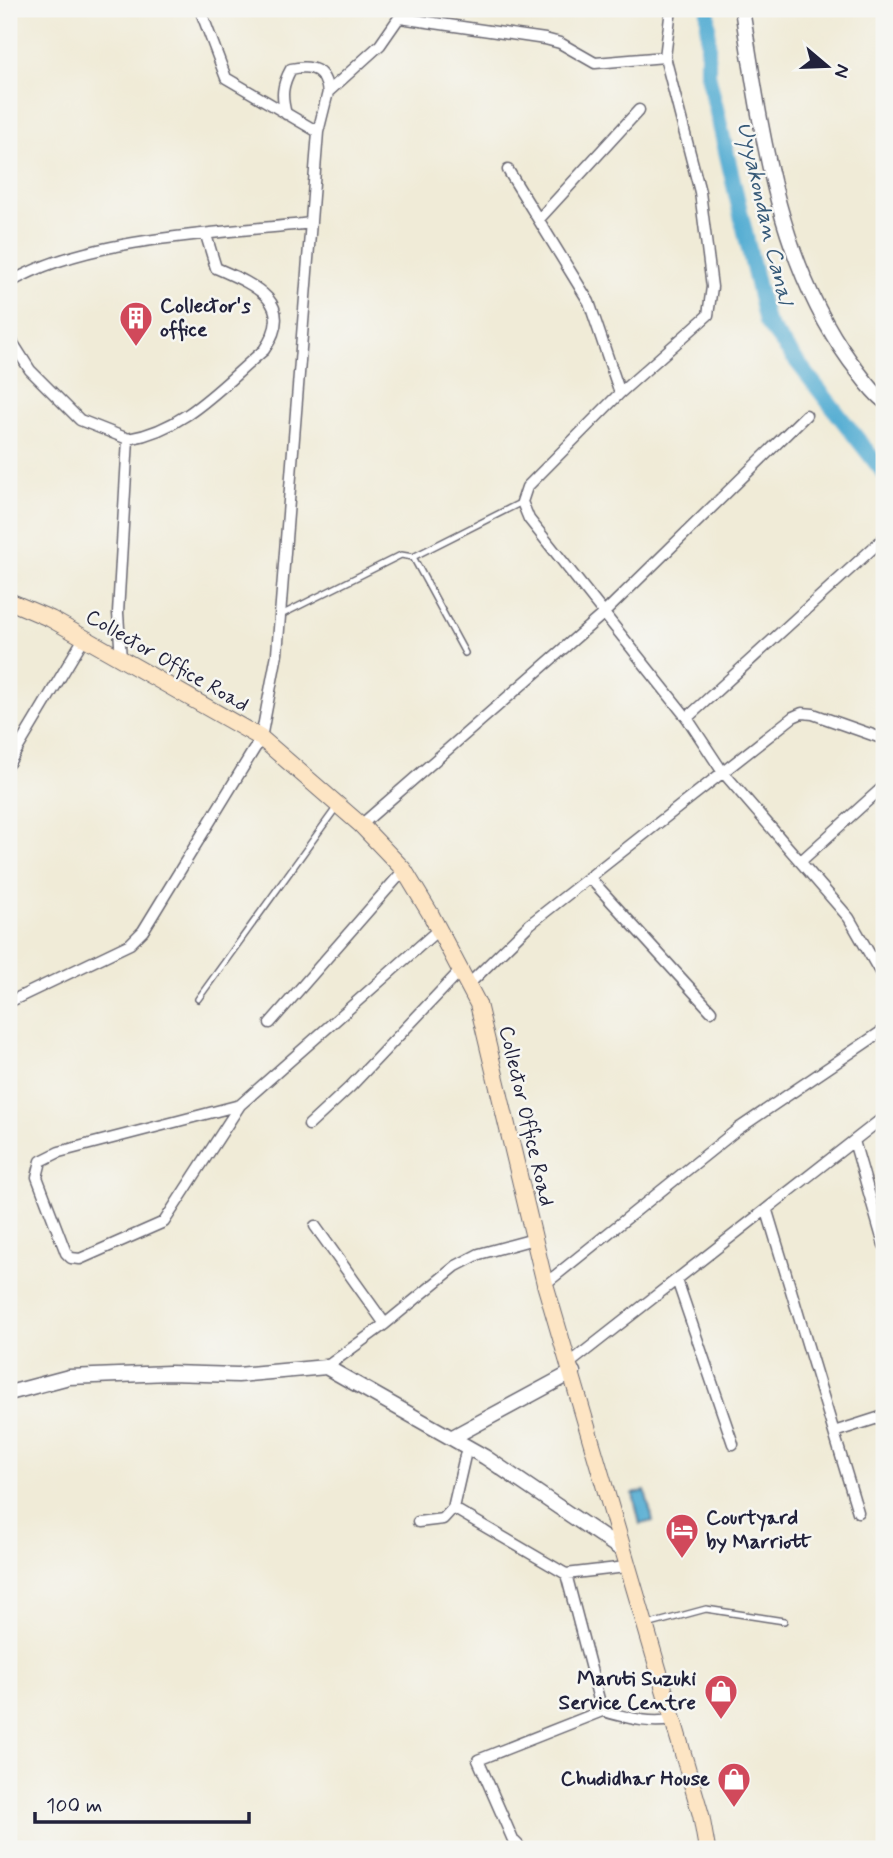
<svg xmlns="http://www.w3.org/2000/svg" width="893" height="1858" font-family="Mynerve,sans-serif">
	<rect width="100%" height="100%" fill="#f6f6f2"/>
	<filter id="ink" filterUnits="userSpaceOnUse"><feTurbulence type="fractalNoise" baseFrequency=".0143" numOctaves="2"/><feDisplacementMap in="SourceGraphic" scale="14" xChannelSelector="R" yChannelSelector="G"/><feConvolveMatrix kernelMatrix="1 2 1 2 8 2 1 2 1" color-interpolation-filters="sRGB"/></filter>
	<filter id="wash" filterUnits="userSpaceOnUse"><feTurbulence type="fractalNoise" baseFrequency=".00686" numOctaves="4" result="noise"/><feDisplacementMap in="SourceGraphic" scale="28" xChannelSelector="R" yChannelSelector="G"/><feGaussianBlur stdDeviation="1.57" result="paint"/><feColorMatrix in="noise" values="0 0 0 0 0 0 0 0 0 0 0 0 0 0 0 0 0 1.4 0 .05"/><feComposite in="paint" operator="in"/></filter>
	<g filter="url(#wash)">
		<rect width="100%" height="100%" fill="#f0ebd7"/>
		<!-- water -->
		<path fill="#56aed3" stroke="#3c6887" stroke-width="2" d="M645,1491L653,1521L640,1524L633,1494Z"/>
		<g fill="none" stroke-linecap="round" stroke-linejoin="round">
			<!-- canal -->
			<path stroke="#56aed3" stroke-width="16" d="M708,9V74L766,322L884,473"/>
		</g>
	</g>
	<g filter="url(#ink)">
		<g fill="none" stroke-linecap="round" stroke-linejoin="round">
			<defs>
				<path id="service" d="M413,557L522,502
					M281,615L401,555L413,557L465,653
					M198,999L336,808
					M647,1625L706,1609L784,1621"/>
				<path id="minor" d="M200,9L226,78L318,132
					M671,9L665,57L700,192L712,287L708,315L620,393L527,487L522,502L529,519L687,718L722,771L849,918L884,979
					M400,18L545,39L560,43L595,63L665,57
					M286,114C281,96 282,85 291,69C313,64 325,70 328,92
					M508,170L589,302L620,393
					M539,219L639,110
					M9,283C88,236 219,234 311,223
					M9,337L30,370L80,420L128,439L118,613L121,660
					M128,439C186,429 220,387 264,350C297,302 255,285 216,268L206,235
					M687,718L884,538
					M9,763L84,638
					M361,825L603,614L806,415
					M801,861L884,786
					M589,877L711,1011
					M468,985L530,924L793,717L802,713L813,714L884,739
					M9,1002L130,944L143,931L261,738L277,654L318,132L328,92L380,45L405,9
					M270,1023L404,870
					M240,1105L164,1222L80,1259L71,1258L66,1253L37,1177L41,1161L59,1152L240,1105L439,929
					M309,1125L350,1087L460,971
					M854,1141L884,1245
					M767,1211L858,1512
					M315,1226L385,1324
					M677,1280L733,1444
					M545,1284L738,1129L884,1030
					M570,1363L884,1117
					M326,1367L385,1324L456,1266L479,1254L534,1239
					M834,1432L884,1416
					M453,1508L566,1574L626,1567
					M418,1522L443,1519L453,1508L467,1447
					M602,1711C627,1717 645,1724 672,1720
					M522,1849L513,1840L478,1760L602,1711L566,1574"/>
				<path id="tertiary" d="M742,9C761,129 777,260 850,361C861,375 870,390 884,401
					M9,1393L69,1377L169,1373L238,1375L326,1367L485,1457L622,1550
					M451,1438L573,1372"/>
				<path id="secondary" d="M9,601L51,619L261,738L361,825L404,870L430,913L478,1004L545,1284L701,1815L707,1849"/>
			</defs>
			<!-- service casing -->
			<use href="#service" stroke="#6a6872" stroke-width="8"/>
			<!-- minor casing -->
			<use href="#minor" stroke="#6a6872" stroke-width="13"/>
			<!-- tertiary casing -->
			<use href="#tertiary" stroke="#6a6872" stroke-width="17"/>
			<!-- secondary casing -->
			<use href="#secondary" stroke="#6a6872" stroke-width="18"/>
			<!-- service -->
			<use href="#service" stroke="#fff" stroke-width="5"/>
			<!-- minor -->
			<use href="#minor" stroke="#fff" stroke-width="10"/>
			<!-- tertiary -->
			<use href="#tertiary" stroke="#fff" stroke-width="14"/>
			<!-- secondary -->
			<use href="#secondary" stroke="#fde5c4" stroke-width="16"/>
		</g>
	</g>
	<!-- icons -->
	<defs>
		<symbol id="building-pin" viewBox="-11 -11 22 30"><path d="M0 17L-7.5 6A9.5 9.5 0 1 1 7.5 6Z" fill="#d1495b" stroke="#f6f6f2"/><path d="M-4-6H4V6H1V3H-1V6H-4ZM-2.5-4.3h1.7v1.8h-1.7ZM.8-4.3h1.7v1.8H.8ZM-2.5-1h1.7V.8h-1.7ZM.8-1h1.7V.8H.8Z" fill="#fff"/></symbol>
		<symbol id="hotel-pin" viewBox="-11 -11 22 30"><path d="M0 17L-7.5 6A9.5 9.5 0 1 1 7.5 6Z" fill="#d1495b" stroke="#f6f6f2"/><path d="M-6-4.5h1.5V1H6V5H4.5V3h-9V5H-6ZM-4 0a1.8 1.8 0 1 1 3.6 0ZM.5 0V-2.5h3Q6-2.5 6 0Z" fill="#fff"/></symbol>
		<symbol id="shop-pin" viewBox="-11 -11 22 30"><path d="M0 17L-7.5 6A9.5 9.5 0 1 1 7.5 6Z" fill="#d1495b" stroke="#f6f6f2"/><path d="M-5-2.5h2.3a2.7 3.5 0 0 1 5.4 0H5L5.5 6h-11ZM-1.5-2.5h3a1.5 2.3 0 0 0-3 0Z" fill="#fff"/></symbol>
	</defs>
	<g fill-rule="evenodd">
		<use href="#building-pin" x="117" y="299" width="38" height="52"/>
		<use href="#hotel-pin" x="663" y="1511" width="38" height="52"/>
		<use href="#shop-pin" x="702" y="1672" width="38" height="52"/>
		<use href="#shop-pin" x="715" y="1760" width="38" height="52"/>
	</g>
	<g text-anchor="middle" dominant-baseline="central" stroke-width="5" stroke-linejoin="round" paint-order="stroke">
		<!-- poi labels -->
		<g font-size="21" font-weight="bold" fill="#22223b" stroke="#f6f6f2" text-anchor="start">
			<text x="160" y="306">Collector's<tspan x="160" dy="24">office</tspan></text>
			<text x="706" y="1518">Courtyard<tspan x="706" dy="24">by Marriott</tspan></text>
			<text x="696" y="1679" text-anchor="end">Maruti Suzuki<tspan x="696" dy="24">Service Centre</tspan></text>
			<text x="710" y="1779" text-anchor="end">Chudidhar House</text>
		</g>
		<!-- street labels -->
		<g font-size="21" fill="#22223b" stroke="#f6f6f2">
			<text transform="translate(167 661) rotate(30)">Collector Office Road</text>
			<text transform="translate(526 1116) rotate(77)">Collector Office Road</text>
		</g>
		<!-- water labels -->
		<g font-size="23" font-style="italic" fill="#375a78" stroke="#f6f6f2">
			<text transform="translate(764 213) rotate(77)">Uyyakondan Canal</text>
		</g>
	</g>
	<!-- margin -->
	<rect width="893" height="1858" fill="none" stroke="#f6f6f2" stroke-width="35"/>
	<!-- north arrow -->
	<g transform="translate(827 66) rotate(109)" stroke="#f6f6f2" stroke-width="5" paint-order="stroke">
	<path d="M0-5L12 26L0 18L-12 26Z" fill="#22223b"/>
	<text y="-10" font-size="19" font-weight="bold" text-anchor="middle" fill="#22223b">N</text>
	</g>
	<!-- scale -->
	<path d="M35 1812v10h214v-10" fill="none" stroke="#22223b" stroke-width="3.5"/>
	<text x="46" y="1812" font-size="21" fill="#22223b" stroke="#f6f6f2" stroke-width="5" paint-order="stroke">100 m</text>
</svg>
